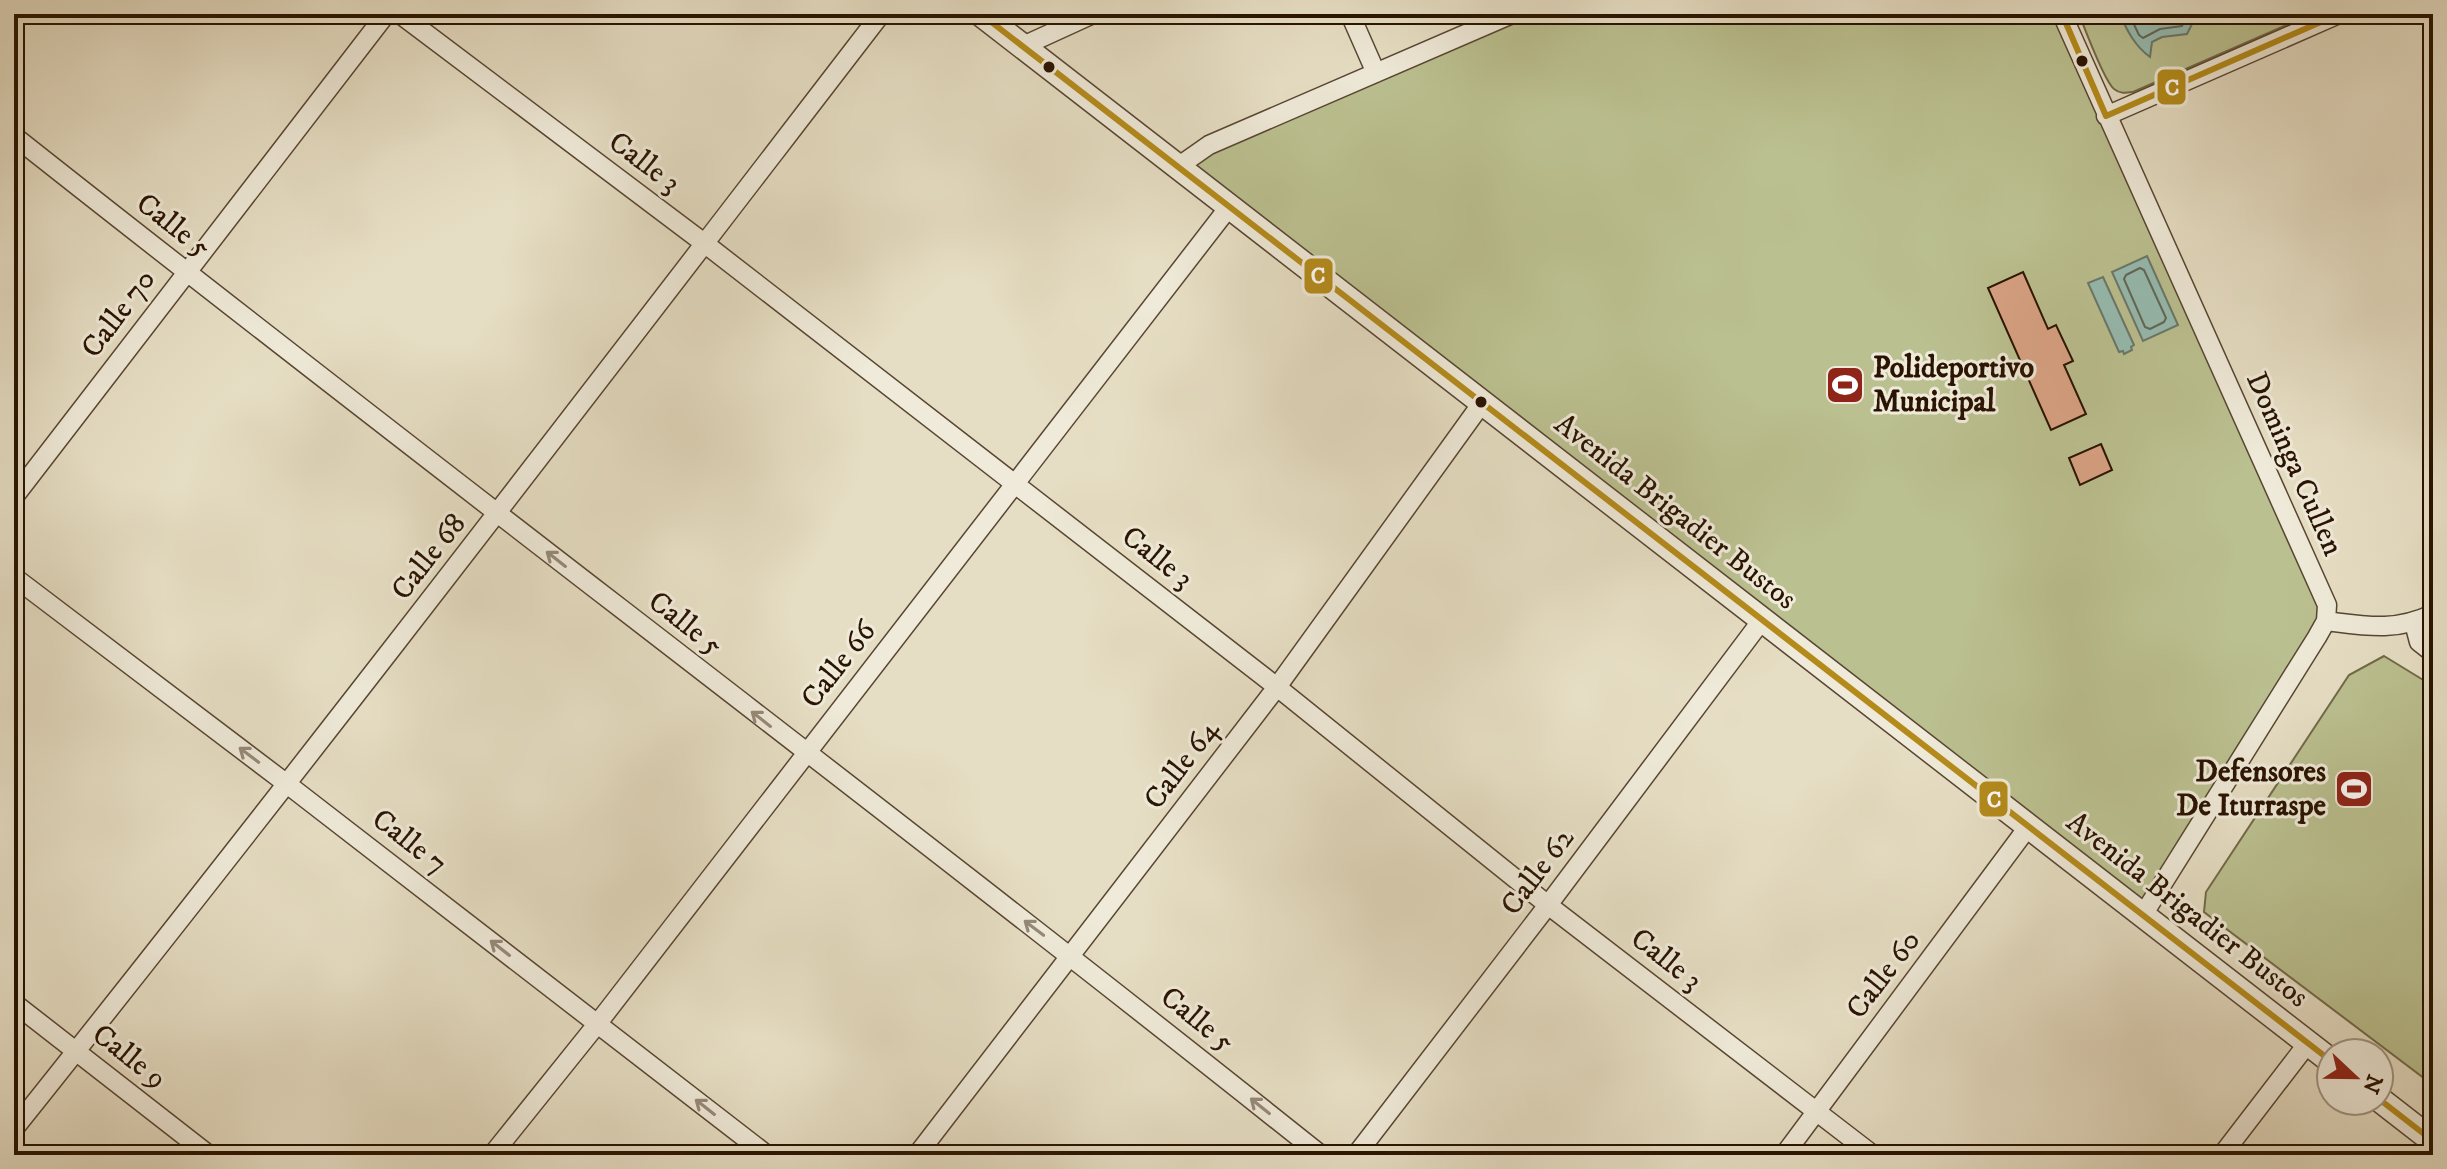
<svg xmlns="http://www.w3.org/2000/svg" width="2447" height="1169" font-family="'IM FELL DW Pica',serif">
	<rect width="100%" height="100%" fill="#e6dec4"/>
	<filter id="stains"><feTurbulence type="fractalNoise" baseFrequency=".0025" numOctaves="4"/><feColorMatrix values="0 0 0 0 .2 0 0 0 0 .09 0 0 0 0 .02 0 0 0 .5 -.17"/></filter>
	<radialGradient id="worn" r=".72"><stop offset=".6" stop-color="#630" stop-opacity="0"/><stop offset="1" stop-color="#630" stop-opacity=".3"/></radialGradient>
	<!-- green -->
	<path fill="#bbc090" stroke="#726a48" stroke-width="2" d="M1523,14H2062L2327,605L2143,915L1179,166Z
		M2079,14H2312L2133,92C2126,93 2120,94 2114,89C2104,81 2085,29 2079,14Z
		M2384,656L2433,686V1085L2204,912L2206,892L2349,675Z"/>
	<!-- water -->
	<path fill="#96bcb1" stroke="#6a786b" stroke-width="2" d="M2120,14H2197L2187,34L2162,37L2152,42L2150,57C2135,46 2127,31 2120,14Z
		M2147,256L2178,325L2143,341L2112,272Z
		M2103,277L2134,345L2131,347L2132,350L2124,354L2123,351L2119,352L2088,283Z"/>
	<g fill="none" stroke-linecap="round" stroke-linejoin="round">
		<!-- shore -->
		<path stroke="#606859" stroke-width="2" d="M2129,14L2139,35L2143,38L2160,29L2182,26L2188,14
			M2140,268L2144,270L2166,318L2164,322L2150,329L2145,327L2124,279L2126,275Z"/>
	</g>
	<!-- building -->
	<path fill="#d9a385" stroke="#291301" stroke-width="2" d="M2023,272L2048,329L2056,325L2073,361L2064,365L2086,414L2051,430L1988,288Z
		M2101,444L2112,470L2080,485L2069,458Z"/>
	<g fill="none" stroke-linecap="round" stroke-linejoin="round">
		<defs>
			<path id="minor" d="M400,14L704,243L1277,687L1548,905L1873,1155
				M1350,14L1376,73
				M2062,14L2327,605L2326,621L2317,637L2143,915
				M1023,46L1093,14
				M2106,116L2339,14
				M14,136C447,479 889,810 1321,1155
				M1179,166L1209,145L1512,14
				M14,497L386,14
				M14,577L287,784L767,1155
				M2326,621C2366,626 2395,632 2433,614
				M2414,623L2419,642L2433,653
				M14,1003L209,1155
				M14,1129C308,761 594,387 881,14
				M492,1155L598,1023L1229,207
				M917,1155L1277,687L1482,403
				M1356,1155L1548,905L1762,620
				M1784,1155L2028,827
				M2222,1155L2308,1043"/>
			<path id="tertiary" d="M981,14L2331,1061
				M2379,1099L2433,1141"/>
		</defs>
		<!-- minor casing -->
		<use href="#minor" stroke="#584632" stroke-width="21"/>
		<!-- tertiary casing -->
		<use href="#tertiary" stroke="#584632" stroke-width="27"/>
		<!-- minor -->
		<use href="#minor" stroke="#efead9" stroke-width="18"/>
		<!-- tertiary -->
		<use href="#tertiary" stroke="#efead9" stroke-width="24"/>
		<defs>
			<path id="bus-1" d="M981,14L2331,1061
				M2062,14L2106,116L2339,14
				M2379,1099L2433,1141"/>
		</defs>
		<!-- bus-1 casing -->
		<use href="#bus-1" stroke="#efead9" stroke-width="12"/>
		<!-- bus-1 -->
		<use href="#bus-1" stroke="#b48b1b" stroke-width="6"/>
	</g>
	<!-- one-way arrows -->
	<defs><path id="oneway-shaft" d="M-6 0H5M1.5-3L5.5 0L1.5 3" fill="none" stroke-width="1.6" stroke-linecap="round" stroke-linejoin="round" transform="scale(2)"/></defs>
	<g stroke="#968978">
		<use href="#oneway-shaft" transform="translate(556 559) rotate(-142)"/>
		<use href="#oneway-shaft" transform="translate(761 719) rotate(-142)"/>
		<use href="#oneway-shaft" transform="translate(249 755) rotate(-143)"/>
		<use href="#oneway-shaft" transform="translate(1034 928) rotate(-143)"/>
		<use href="#oneway-shaft" transform="translate(500 948) rotate(-142)"/>
		<use href="#oneway-shaft" transform="translate(1260 1106) rotate(-141)"/>
		<use href="#oneway-shaft" transform="translate(705 1107) rotate(-142)"/>
	</g>
	<!-- icons -->
	<defs>
		<symbol id="stadium-square" viewBox="-11 -11 22 22"><rect x="-9" y="-9" width="18" height="18" rx="4" fill="#8f2418" stroke="#efead9"/><path d="M0-5a6.5 5 0 1 0 0 10a6.5 5 0 1 0 0-10ZM-3.5-1.8h7v3.6h-7Z" fill="#fff"/></symbol>
	</defs>
	<g fill-rule="evenodd">
		<use href="#stadium-square" x="1823" y="363" width="44" height="44"/>
		<use href="#stadium-square" x="2332" y="767" width="44" height="44"/>
	</g>
	<!-- markers -->
	<g fill="#291301" stroke="#efead9" stroke-width="3">
		<circle cx="2082" cy="61" r="7"/>
		<circle cx="1049" cy="67" r="7"/>
		<circle cx="1481" cy="402" r="7"/>
	</g>
	<g text-anchor="middle" dominant-baseline="central" stroke-width="6" stroke-linejoin="round" paint-order="stroke">
		<!-- street labels -->
		<g font-size="30" fill="#291301" stroke="#efead9">
			<text transform="translate(644 163) rotate(37)">Calle 3</text>
			<text transform="translate(173 226) rotate(38)">Calle 5</text>
			<text transform="translate(119 314) rotate(-53)">Calle 70</text>
			<text transform="translate(2294 464) rotate(66)">Dominga Cullen</text>
			<text transform="translate(1675 512) rotate(38)">Avenida Brigadier Bustos</text>
			<text transform="translate(429 557) rotate(-52)">Calle 68</text>
			<text transform="translate(1157 558) rotate(38)">Calle 3</text>
			<text transform="translate(685 624) rotate(38)">Calle 5</text>
			<text transform="translate(839 665) rotate(-52)">Calle 66</text>
			<text transform="translate(1182 765) rotate(-53)">Calle 64</text>
			<text transform="translate(409 842) rotate(38)">Calle 7</text>
			<text transform="translate(1538 872) rotate(-53)">Calle 62</text>
			<text transform="translate(2187 910) rotate(38)">Avenida Brigadier Bustos</text>
			<text transform="translate(1666 960) rotate(38)">Calle 3</text>
			<text transform="translate(1884 975) rotate(-53)">Calle 60</text>
			<text transform="translate(1197 1020) rotate(39)">Calle 5</text>
			<text transform="translate(129 1057) rotate(38)">Calle 9</text>
		</g>
		<!-- poi labels -->
		<g font-size="30" font-weight="bold" fill="#291301" stroke="#efead9" text-anchor="start">
			<text x="1873" y="368">Polideportivo<tspan x="1873" dy="34">Municipal</tspan></text>
			<text x="2326" y="772" text-anchor="end">Defensores<tspan x="2326" dy="34">De Iturraspe</tspan></text>
		</g>
	</g>
	<g stroke="#efead9" stroke-width="3">
		<rect x="2156" y="68" width="31" height="38" rx="8" fill="#b48b1b"/>
		<rect x="1303" y="257" width="31" height="38" rx="8" fill="#b48b1b"/>
		<rect x="1978" y="780" width="31" height="38" rx="8" fill="#b48b1b"/>
	</g>
	<g font-size="22" text-anchor="middle" font-weight="bold" fill="#fff">
		<text x="2172" y="95">C</text>
		<text x="1318" y="283">C</text>
		<text x="1994" y="807">C</text>
	</g>
	<!-- margin -->
	<rect width="2447" height="1169" fill="none" stroke="#e6dec4" stroke-width="48"/>
	<rect x="16" y="16" width="2415" height="1137" fill="none" stroke="#291301" stroke-width="4"/>
	<rect x="24" y="24" width="2399" height="1121" fill="none" stroke="#291301" stroke-width="2"/>
	<!-- north arrow -->
	<g transform="translate(2355 1077) rotate(112)"><circle r="38" fill="#efead9" stroke="#a09483" stroke-width="2"/>
	<path d="M0-6L14 30L0 20L-14 30Z" fill="#8f2418"/>
	<text y="-12" font-size="22" font-weight="bold" text-anchor="middle" fill="#291301">N</text>
	</g>
	<rect width="100%" height="100%" filter="url(#stains)"/>
	<rect width="100%" height="100%" fill="url(#worn)"/>
</svg>
